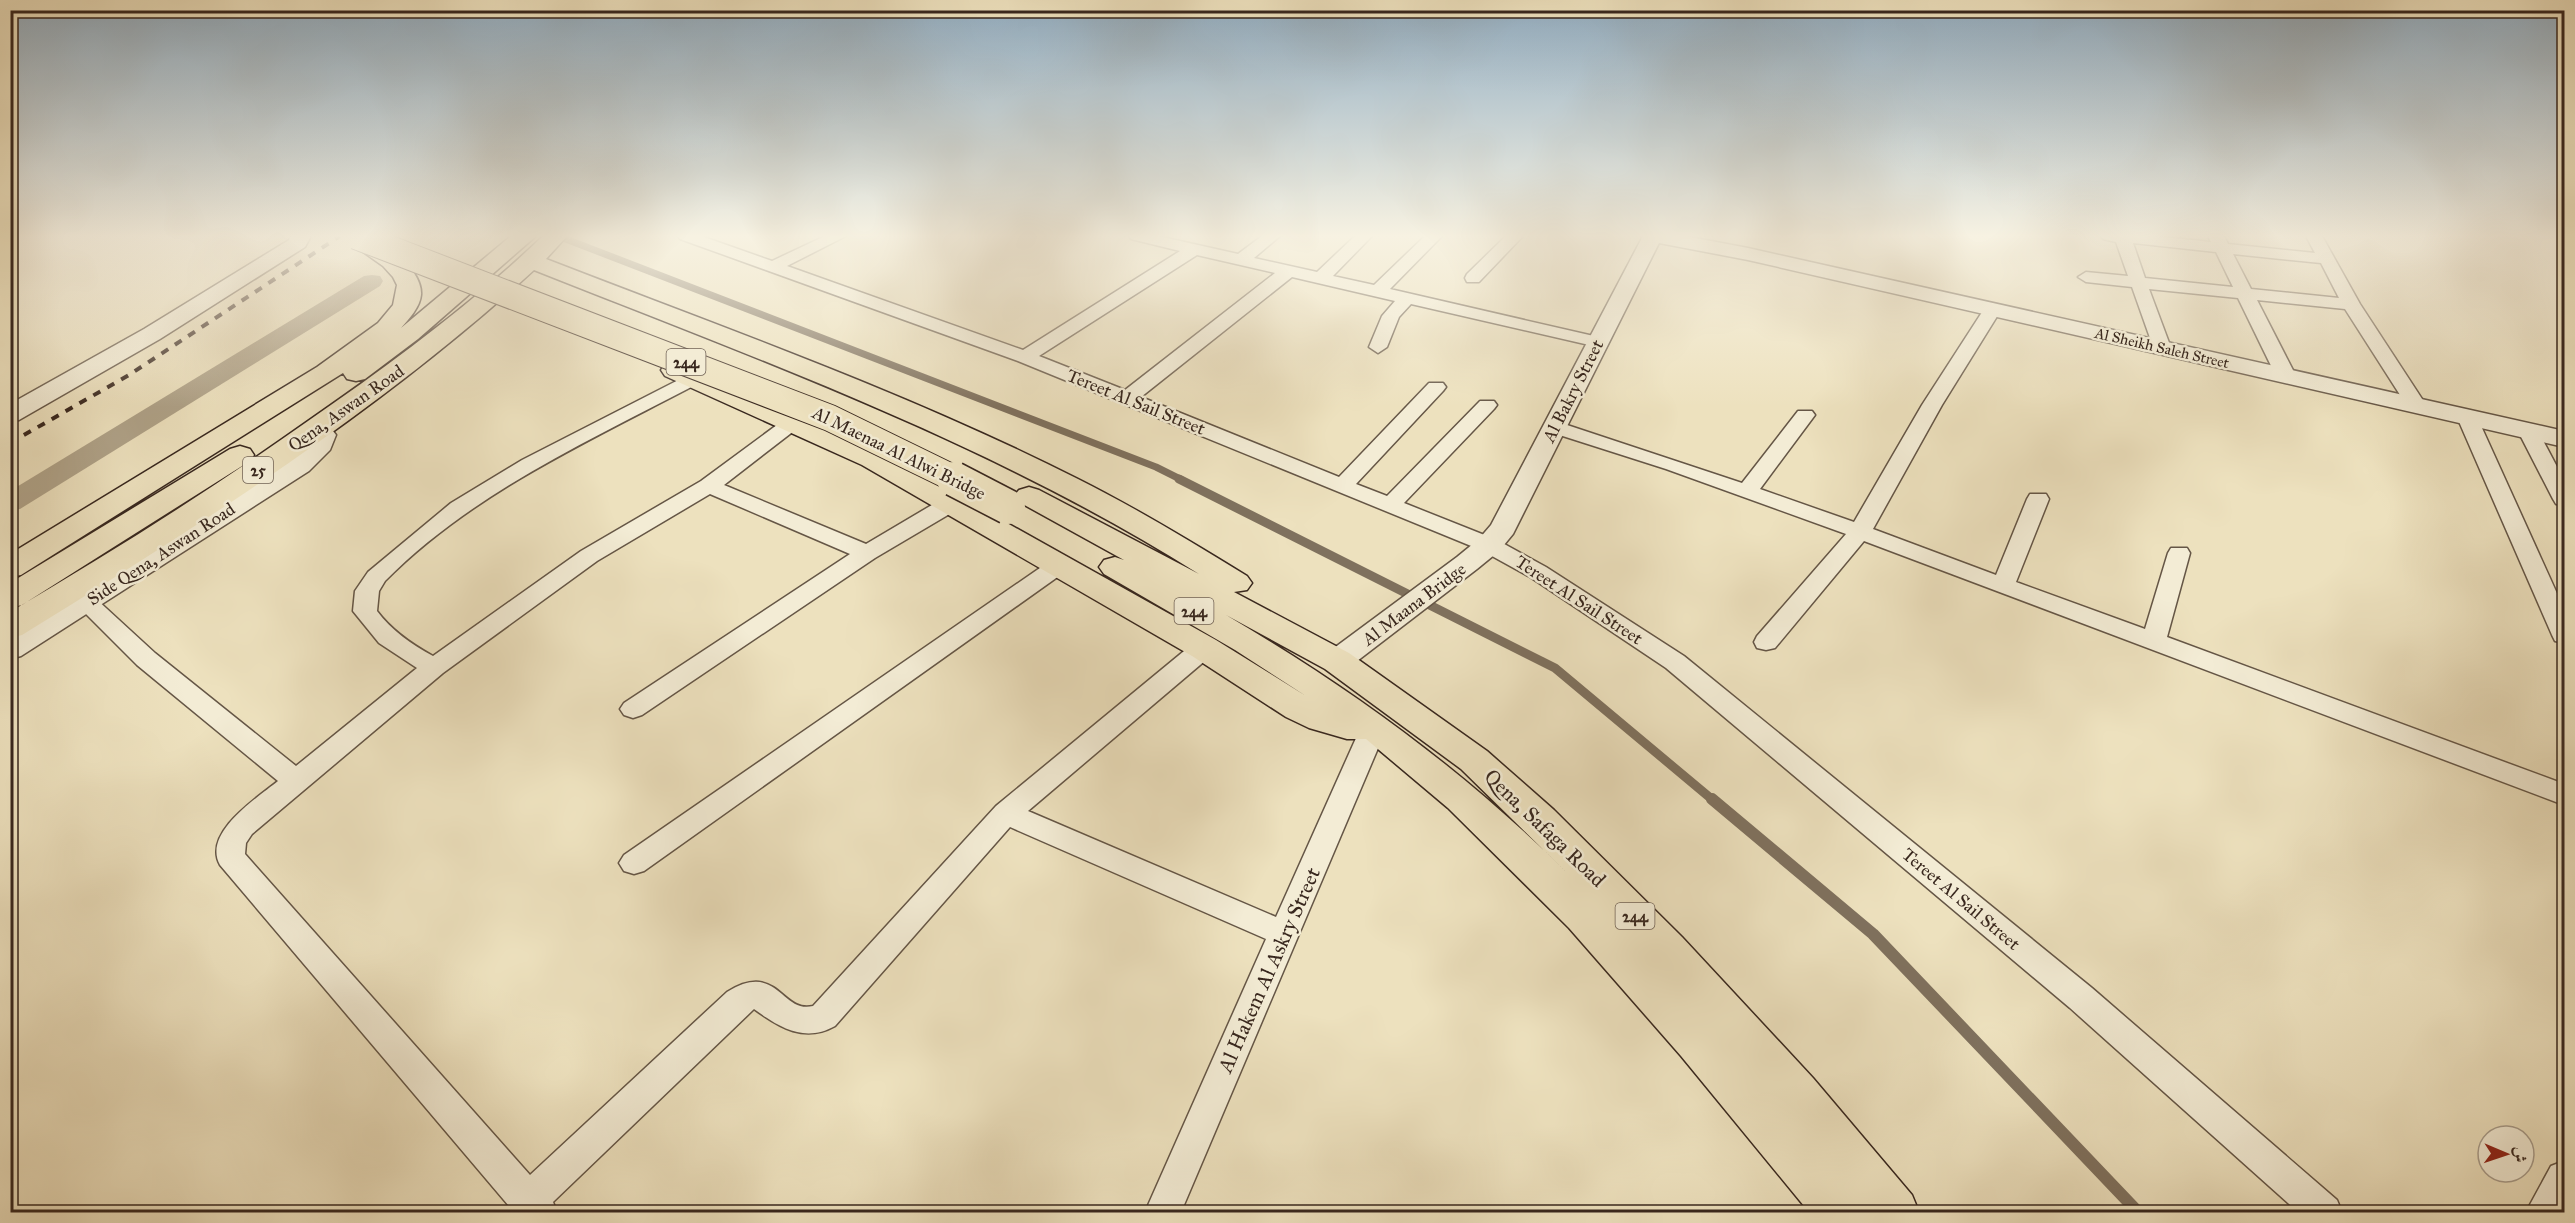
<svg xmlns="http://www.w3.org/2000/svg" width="2575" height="1223" font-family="'IM FELL Great Primer',Amiri,serif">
	<rect width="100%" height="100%" fill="#ede1be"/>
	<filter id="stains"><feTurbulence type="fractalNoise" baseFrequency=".00333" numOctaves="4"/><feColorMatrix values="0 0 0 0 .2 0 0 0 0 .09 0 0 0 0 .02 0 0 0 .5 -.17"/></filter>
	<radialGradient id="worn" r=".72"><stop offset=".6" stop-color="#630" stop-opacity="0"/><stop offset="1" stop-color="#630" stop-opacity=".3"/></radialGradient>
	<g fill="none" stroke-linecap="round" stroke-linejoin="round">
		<!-- stream-far2 -->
		<path stroke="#7f715e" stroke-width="7" d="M558,236L1156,467L1182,480"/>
		<!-- stream-far1 -->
		<path stroke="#7f715e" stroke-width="9" d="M1179,479L1555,668L1714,801"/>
		<!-- stream -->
		<path stroke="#7f715e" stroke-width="12" d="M1712,799L1873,934L2138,1212"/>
		<!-- canal -->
		<path fill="#afa288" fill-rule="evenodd" d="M372,275L380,276L383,281L380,286L20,509L10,511V491L364,276Z"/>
		<defs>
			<path id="minor" d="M678,236H701L772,261L825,236H846L787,266L1023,350L1180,251L1131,239L1129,236H1158L1238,254L1262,236H1280L1254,258L1317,272L1355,236H1372L1333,276L1374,285L1425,236H1442L1390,289L1598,337L1607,342L1598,347L1411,304L1399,317L1387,347L1378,353L1369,347L1382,316L1395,301L1292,277L1141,397L1339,477L1429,383H1443L1446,387L1443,391L1356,484L1387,496L1480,401H1494L1497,405L1494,409L1404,503L1497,540L1546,567L1684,656L2092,988L2337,1200L2342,1212H2298L2070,1008L1666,668L1530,577L1481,550L1018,361L680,239ZM1197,255L1275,273L1125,390L1039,356Z
				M1506,236H1523L1479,282H1467L1465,278L1467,274Z
				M2101,236H2155L2211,242L2208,236H2224L2228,244L2315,253L2306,236H2322L2360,304L2426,405L2416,411L2409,409L2345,309L2257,300L2296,376L2286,382L2276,376L2238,298L2149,289L2171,348L2162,354L2155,352L2132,287L2086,282L2078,277L2086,272L2128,276L2116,242L2103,239ZM2133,243L2216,252L2233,287L2145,278ZM2233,254L2321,263L2339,298L2251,289Z
				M1992,305L2001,310L1942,405L1873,529L1996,575L2027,499L2030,494H2046L2049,499L2016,582L2145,629L2168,553L2171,548H2187L2190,553L2167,637L2564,784V805L1864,541L1775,648L1766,650L1757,648L1754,642L1757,636L1846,534L1666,469L1547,431L1544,427L1547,423H1561L1742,483L1798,411H1812L1815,415L1760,489L1854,522L1922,405L1986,306Z
				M694,372L704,378L701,382C591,440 473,492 385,581L379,591L377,611C392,631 411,644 433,656L581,551L701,481L785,419H799L802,423L799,427L724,485L866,544L942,499H958L961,504L958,509L875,558L642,715L633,718L624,715L620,709L624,703L850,554L710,494L597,561L443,673L252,834L246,843L245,854L530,1175L727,992C778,960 781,1014 813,1006L996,806L1195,642L1204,640L1213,642L1216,648L1213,654L1028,811L1276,917L1361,727L1365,721L1374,718L1383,721L1387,727L1181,1212H1145L1266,939L1010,827L835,1026C805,1043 780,1028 754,1009L553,1202L557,1212H514L220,865C202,833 257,798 278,781L137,665L74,602L78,597L86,595L94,597L155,653L296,766L417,668L379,643L353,611L355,591L368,572L451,503L522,460Z
				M2467,411L2474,413L2477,417L2564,609V643L2555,641L2552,635L2457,417L2460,413Z
				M2528,425L2535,427L2538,431L2564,480V505L2556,504L2553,499L2518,431L2521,427Z
				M1058,559L1066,561L1070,566L1066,571L644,871L634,874L624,871L619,863L624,855L1050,561Z
				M2564,1161V1212H2526L2551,1166Z"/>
			<path id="tertiary" d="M291,236H311L305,247L160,339L19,420L10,422V404L144,329L289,240Z
				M1643,236H1685L1748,248L2564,431V447L1748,260L1659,243L1513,534L1499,551L1477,569L1348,668L1337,671L1326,668L1321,661L1326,654L1457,557L1479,539L1491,525Z
				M318,420L327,423L336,435L330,450L309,471L21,656L10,659V635L291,459L308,444L310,435L305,428L309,423Z"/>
			<path id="trunk" d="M347,236C354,236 364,234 371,236C390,242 423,274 421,295C420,307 409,319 401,328L511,236H536L418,339L365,379L356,381L347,379L343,373L21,575L10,577V554L317,367L378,323L393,305L397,285L393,277L383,266L349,242Z
				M543,236H567L546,259C724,328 906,392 1078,479C1136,508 1192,542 1247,576L1252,583L1247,590L1234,592L1349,653L1487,751L1554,810L1682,937L1813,1078L1912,1195L1919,1212H1809L1681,1056L1569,928L1448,808L1366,739H1347L1309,728L1286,717L1192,656L862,465L665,376L661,370L665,364L674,362L683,364L882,453L1216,640L1306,696L1235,650L1104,574L1099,567L1104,560L1115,557L1124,560L1019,502L1014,496L1019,490L1029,487L1039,490L1199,574C991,443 761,360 534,270C380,411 199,526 22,635L10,638V612C112,552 212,489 308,421C390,364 471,305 543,236ZM1226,615L1325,669L1461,769L1567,873C1466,772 1351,688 1226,615Z
				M240,446L250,449L254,455L250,461L22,605L10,608V583L230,449Z"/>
		</defs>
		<!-- minor casing -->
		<use href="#minor" stroke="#655646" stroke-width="3"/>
		<!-- tertiary casing -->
		<use href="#tertiary" stroke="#655646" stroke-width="3"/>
		<!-- trunk casing -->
		<use href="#trunk" stroke="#38271e" stroke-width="3"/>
		<!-- minor -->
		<use href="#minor" fill="#f3ecd5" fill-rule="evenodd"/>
		<!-- tertiary -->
		<use href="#tertiary" fill="#f3ecd5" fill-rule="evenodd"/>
		<!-- trunk -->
		<use href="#trunk" fill="#ede1be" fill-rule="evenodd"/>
		<!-- rail -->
		<path stroke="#38271e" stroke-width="4" stroke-dasharray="8 8" stroke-linecap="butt" d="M10,443L129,375L340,236"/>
		<defs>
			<path id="trunk-bridge-far1" d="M356,236L830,418L957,480"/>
			<path id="trunk-bridge" d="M954,479L1008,507"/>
		</defs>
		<!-- trunk-bridge-far1 casing -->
		<use href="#trunk-bridge-far1" stroke="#38271e" stroke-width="28" stroke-linecap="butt"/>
		<!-- trunk-bridge casing -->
		<use href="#trunk-bridge" stroke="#38271e" stroke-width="37" stroke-linecap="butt"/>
		<!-- trunk-bridge-far1 -->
		<use href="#trunk-bridge-far1" stroke="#ede1be" stroke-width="26"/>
		<!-- trunk-bridge -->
		<use href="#trunk-bridge" stroke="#ede1be" stroke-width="34"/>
	</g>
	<!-- sky -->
	<linearGradient id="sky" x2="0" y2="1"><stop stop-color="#91adc2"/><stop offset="0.58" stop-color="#f7f2e2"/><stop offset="1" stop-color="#f7f2e2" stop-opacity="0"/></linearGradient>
	<rect width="2575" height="407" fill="url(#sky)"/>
	<g text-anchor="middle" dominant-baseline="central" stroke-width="5" stroke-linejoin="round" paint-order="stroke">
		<!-- far-street labels -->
		<g font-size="15" fill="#38271e" stroke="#f3ecd5">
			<text transform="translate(2162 348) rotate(13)">Al Sheikh Saleh Street</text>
		</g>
		<!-- shield labels -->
		<g fill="#f3ecd5" stroke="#706255" stroke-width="1.5">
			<rect x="666.5" y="349" width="39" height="26" rx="4.5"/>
			<rect x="243" y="457" width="30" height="26" rx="4.5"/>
			<rect x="1174.5" y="598" width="39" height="26" rx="4.5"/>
			<rect x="1615.5" y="903" width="39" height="26" rx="4.5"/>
		</g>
		<g font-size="16" font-weight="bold" fill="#38271e">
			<text x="686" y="362">244</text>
			<text x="258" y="470">25</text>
			<text x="1194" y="611">244</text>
			<text x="1635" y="916">244</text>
		</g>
		<!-- street labels -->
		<g font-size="18" fill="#38271e" stroke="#f3ecd5">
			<text transform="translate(1573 391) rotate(-63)">Al Bakry Street</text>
			<text transform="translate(1136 402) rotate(22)">Tereet Al Sail Street</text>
			<text transform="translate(346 408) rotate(-35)">Qena, Aswan Road</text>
			<text transform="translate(899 453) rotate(26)">Al Maenaa Al Alwi Bridge</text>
			<text transform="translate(161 554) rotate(-33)">Side Qena, Aswan Road</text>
			<text transform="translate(1579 600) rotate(33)">Tereet Al Sail Street</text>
			<text transform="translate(1414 604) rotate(-37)">Al Maana Bridge</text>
			<text transform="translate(1961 899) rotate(40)">Tereet Al Sail Street</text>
		</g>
		<!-- near-street labels -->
		<g font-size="21" fill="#38271e" stroke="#f3ecd5">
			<text transform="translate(1545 828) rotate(44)">Qena, Safaga Road</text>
			<text transform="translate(1269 970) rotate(-66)">Al Hakem Al Askry Street</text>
		</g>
	</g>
	<!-- margin -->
	<rect width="2575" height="1223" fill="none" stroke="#ede1be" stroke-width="36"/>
	<rect x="12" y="12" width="2551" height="1199" fill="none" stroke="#38271e" stroke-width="3"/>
	<rect x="18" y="18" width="2539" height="1187" fill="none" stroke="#38271e" stroke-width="1.5"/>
	<!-- north arrow -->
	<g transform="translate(2506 1154) rotate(92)"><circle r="28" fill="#f3ecd5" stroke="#a89d8c" stroke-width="1.5"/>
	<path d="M0-4.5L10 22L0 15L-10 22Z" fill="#8f2418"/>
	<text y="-9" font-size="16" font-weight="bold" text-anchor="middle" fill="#38271e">ش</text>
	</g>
	<rect width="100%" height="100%" filter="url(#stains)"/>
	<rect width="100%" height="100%" fill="url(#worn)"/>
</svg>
